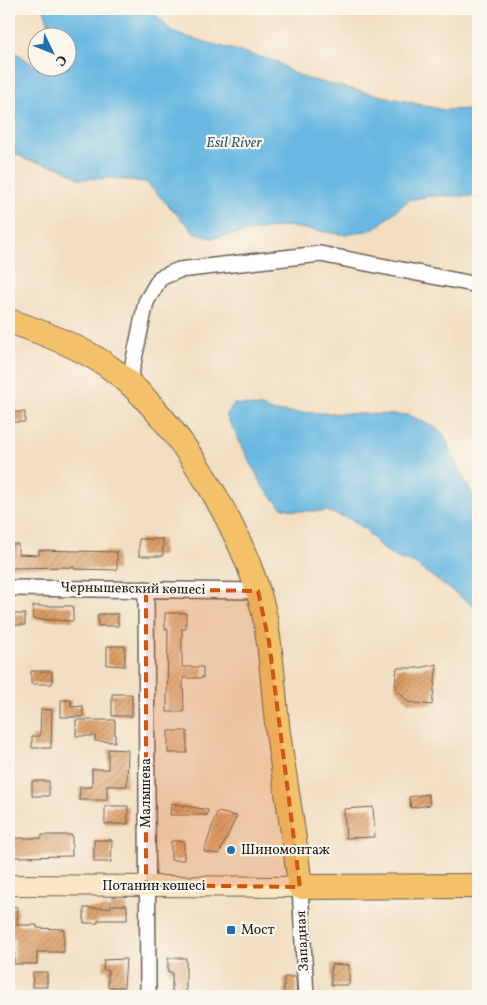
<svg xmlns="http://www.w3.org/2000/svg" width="487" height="1005" font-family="Vollkorn,serif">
	<defs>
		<pattern id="building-hatch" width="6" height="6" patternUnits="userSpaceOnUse" patternTransform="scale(1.25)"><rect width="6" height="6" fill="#da995e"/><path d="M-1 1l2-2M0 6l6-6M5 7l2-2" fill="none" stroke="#b07c4d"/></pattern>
	</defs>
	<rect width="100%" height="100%" fill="#fbf7ec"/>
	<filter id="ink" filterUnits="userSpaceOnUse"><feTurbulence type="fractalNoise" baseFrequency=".02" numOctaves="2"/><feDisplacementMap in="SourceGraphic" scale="10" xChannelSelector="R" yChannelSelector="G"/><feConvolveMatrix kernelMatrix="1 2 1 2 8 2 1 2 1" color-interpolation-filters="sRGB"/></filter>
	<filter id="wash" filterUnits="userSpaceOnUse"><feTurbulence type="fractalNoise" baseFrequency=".0096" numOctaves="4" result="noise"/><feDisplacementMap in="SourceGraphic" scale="20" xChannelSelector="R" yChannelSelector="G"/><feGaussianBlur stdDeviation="1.12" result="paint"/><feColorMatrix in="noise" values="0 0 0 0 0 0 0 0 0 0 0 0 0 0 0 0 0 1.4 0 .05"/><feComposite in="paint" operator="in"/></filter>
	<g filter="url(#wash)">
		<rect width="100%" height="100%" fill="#f2dec1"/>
		<!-- water -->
		<path fill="#68b8e2" stroke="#426a7f" d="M44,9H151L168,28L180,35L278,62L291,72L308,79L444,110L478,109V196H430L409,200L374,229L346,235L286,226L212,238L195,233L146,182L112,178L80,179L62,168L27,160L9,150V48L38,68H68V38L53,37Z
			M234,404L261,407L275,412L408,415L433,426L444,435L455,462L478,505V609L413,563L397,558L383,549L365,529L352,520L327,511H296L281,507L263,487L226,415Z"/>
		<g id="blocks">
			<!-- building -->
			<path fill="url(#building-hatch)" d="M9,412H25V422H9Z
				M139,539H163V556H139Z
				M9,544H18V554L39,555V550L117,552V570L74,569V567L9,568Z
				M33,606H73V621L33,619Z
				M165,613H186V629H182V667H203V678H183L184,712H167L168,629H165Z
				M11,614H25V625H11Z
				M98,614H118V626H98Z
				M107,646H125V666L107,665Z
				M437,664L432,705L408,702L395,687L397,668H419Z
				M31,671H52V684H31Z
				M112,694H132V716H112Z
				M61,700H71V707L83,706V717H61Z
				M41,709L52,710L51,748H32V736H40Z
				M76,720H115V742L95,741V736H76Z
				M168,731H187V753H168Z
				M108,749L128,750L127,786H107V800H79L80,787H92V769H108Z
				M32,781H49V796H32Z
				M428,794L430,805L411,808L409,797Z
				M171,803L208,810L207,815H170Z
				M105,806H128V824H105Z
				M373,807L375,837L346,838L344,809Z
				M217,812L237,816L219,854L204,852Z
				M42,835H72V856L14,857V838H42Z
				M94,840H112L111,862H94Z
				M171,841H184V860H171Z
				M111,905H127V920H98V923H84V908H111Z
				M9,906L18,907L17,925H37V928L64,929V952H37V964H14L15,938H9Z
				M168,958H186V996H172V972H168Z
				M126,959L124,987H108V970H103L104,960Z
				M331,964L349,965V985H331Z
				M33,972H47V987H32Z
				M284,977H296L297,996H284Z"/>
		</g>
	</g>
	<g filter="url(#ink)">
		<use href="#blocks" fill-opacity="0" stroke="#676056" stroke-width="1"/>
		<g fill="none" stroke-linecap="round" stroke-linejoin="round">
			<defs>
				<path id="minor" d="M129,383L146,302L160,278L179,270L320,254L478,285
					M9,588L258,591
					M146,589L148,996
					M300,887L306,996"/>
				<path id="secondary" d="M9,885L300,887"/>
				<path id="trunk" d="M9,321C42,332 76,345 105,364C173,409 244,531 263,609C273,652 273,697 279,740C286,789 295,838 300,887L478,886"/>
			</defs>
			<!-- minor casing -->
			<use href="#minor" stroke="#676056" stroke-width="18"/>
			<!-- secondary casing -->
			<use href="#secondary" stroke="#676056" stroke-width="22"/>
			<!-- trunk casing -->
			<use href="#trunk" stroke="#676056" stroke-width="26"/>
			<!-- minor -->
			<use href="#minor" stroke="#fff" stroke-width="15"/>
			<!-- secondary -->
			<use href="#secondary" stroke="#fbe7c3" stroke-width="20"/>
			<!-- trunk -->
			<use href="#trunk" stroke="#f4c26a" stroke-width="24"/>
		</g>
	</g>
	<!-- marked area -->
	<path fill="#d4530e" fill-opacity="0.2" stroke="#d4530e" stroke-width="4" stroke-dasharray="10 6" stroke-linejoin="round" d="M146,589L258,591L269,642L300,887L146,885Z"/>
	<!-- markers -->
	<g fill="#1f6fb2" stroke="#fbf7ec" stroke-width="2">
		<circle cx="231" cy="850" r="5"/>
		<rect x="226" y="925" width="10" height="10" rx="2.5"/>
	</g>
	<g text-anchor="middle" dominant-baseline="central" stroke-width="4.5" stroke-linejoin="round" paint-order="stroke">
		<!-- street labels -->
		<g font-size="14" fill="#1c1c1c" stroke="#fbf7ec">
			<text transform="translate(133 589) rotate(1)">Чернышевский көшесі</text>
			<text transform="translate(146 793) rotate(-90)">Малышева</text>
			<text x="154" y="886">Потанин көшесі</text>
			<text transform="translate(303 941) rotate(-93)">Западная</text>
		</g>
		<!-- poi labels -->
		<g font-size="14" fill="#1c1c1c" stroke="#fbf7ec" text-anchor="start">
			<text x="241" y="850">Шиномонтаж</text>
			<text x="241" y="930">Мост</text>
		</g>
		<!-- water labels -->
		<g font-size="15" font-style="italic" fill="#3a5a6b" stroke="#fbf7ec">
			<text x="234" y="143">Esil River</text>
		</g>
	</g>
	<!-- margin -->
	<rect width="487" height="1005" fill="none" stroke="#fbf7ec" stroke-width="30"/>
	<!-- north arrow -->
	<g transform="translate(52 52) rotate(133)"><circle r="24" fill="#fbf7ec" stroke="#a29f99"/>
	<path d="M0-4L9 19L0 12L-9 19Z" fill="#1f6fb2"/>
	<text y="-8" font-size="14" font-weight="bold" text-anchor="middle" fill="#1c1c1c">С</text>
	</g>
</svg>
